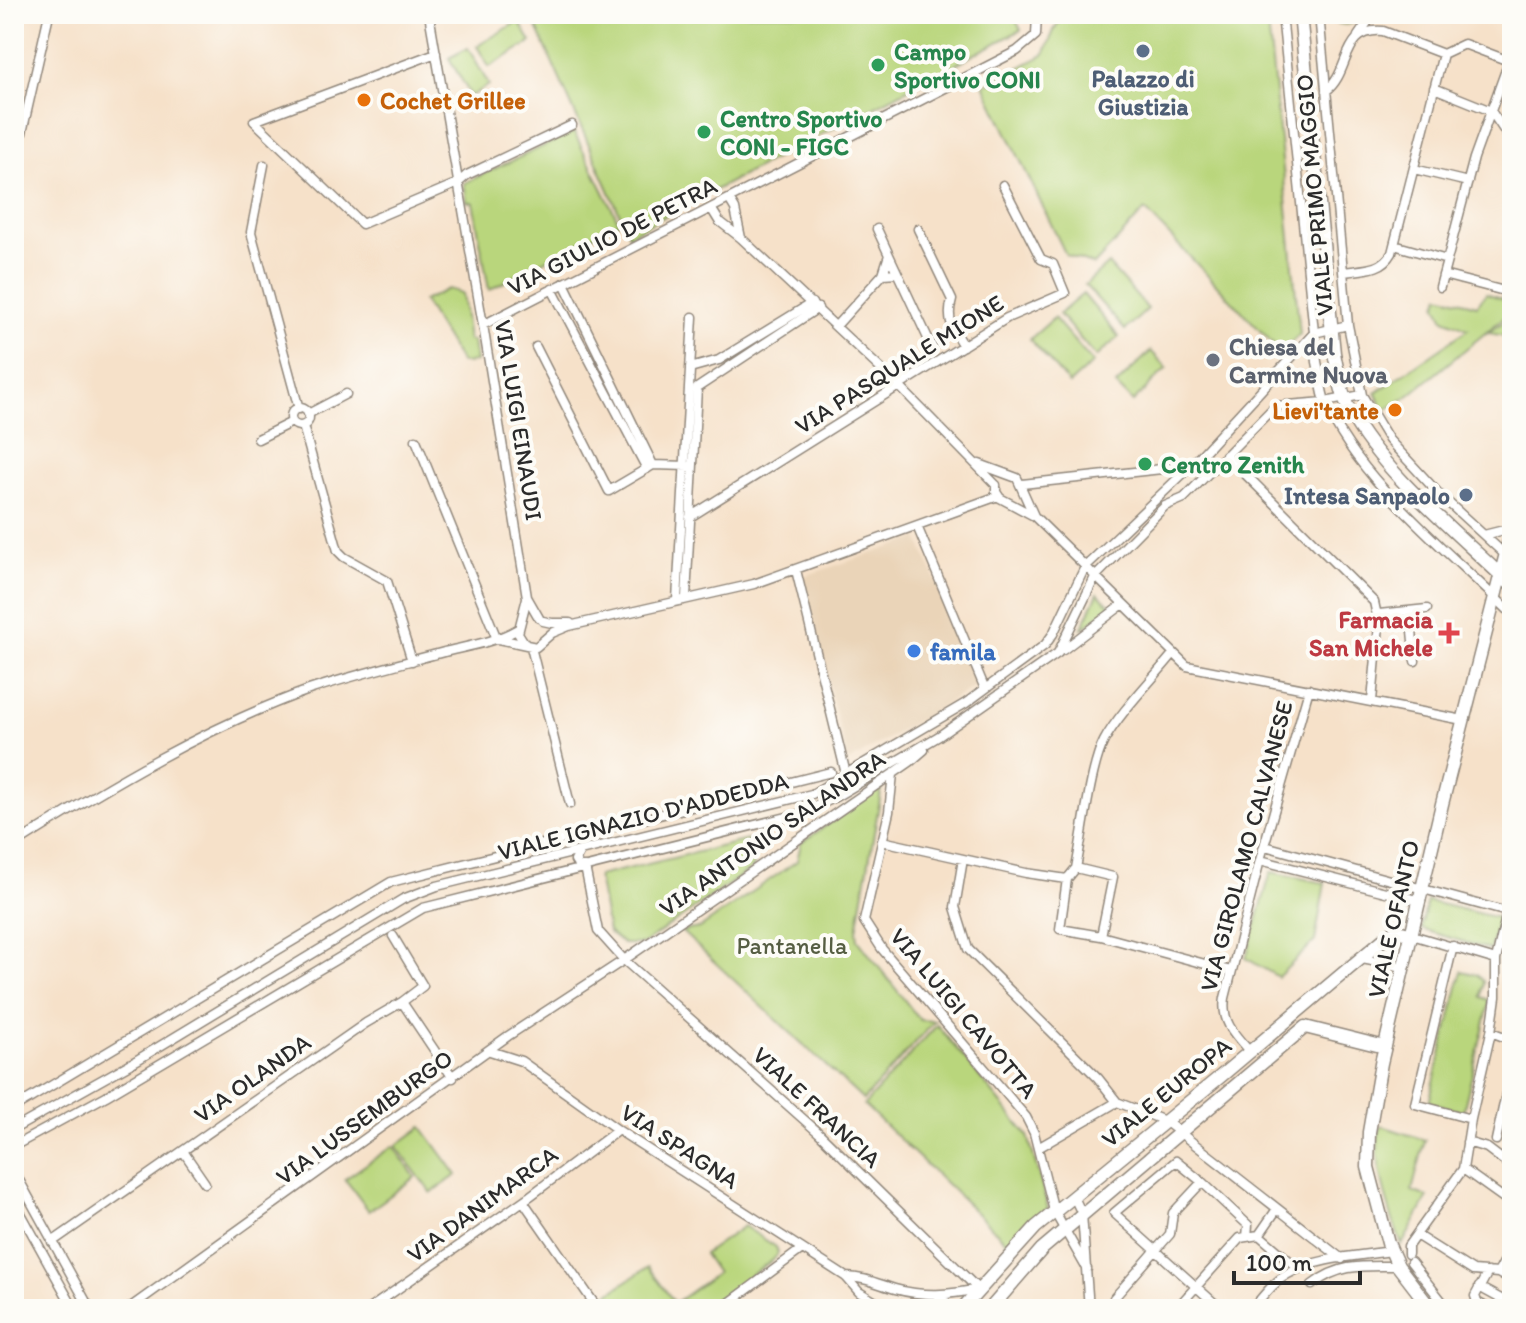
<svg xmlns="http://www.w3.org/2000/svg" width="1526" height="1323" font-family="Itim,sans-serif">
	<rect width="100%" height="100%" fill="#fdfcf7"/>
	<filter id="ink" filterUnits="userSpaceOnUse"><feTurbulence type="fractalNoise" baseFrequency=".0125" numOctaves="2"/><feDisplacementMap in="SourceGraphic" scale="16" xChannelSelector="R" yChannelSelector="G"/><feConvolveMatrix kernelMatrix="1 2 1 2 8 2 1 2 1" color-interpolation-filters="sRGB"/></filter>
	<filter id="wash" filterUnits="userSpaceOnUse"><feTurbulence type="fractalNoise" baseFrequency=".006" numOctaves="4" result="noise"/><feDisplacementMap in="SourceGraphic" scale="32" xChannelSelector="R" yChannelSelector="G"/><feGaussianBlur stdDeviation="1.8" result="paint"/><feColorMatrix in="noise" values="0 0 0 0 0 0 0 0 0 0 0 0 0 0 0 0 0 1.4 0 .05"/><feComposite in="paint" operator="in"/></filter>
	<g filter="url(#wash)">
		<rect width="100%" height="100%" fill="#f6e1c9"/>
		<!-- built -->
		<path fill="#ead4b8" d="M918,538L979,684L848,762L802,577Z"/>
		<!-- green -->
		<path fill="#b9d67c" stroke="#728054" stroke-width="2" d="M531,14H1013L1021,30L629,235Z
			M1054,14H1267L1300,334L1281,352L1145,210L1094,265L1066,255L984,85L1044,55L1055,28L1062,18Z
			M1326,14H1367C1354,26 1342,28 1327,19Z
			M519,21L531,42L489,67L477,46Z
			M468,48L489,85L471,96L449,58Z
			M574,132L619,222L489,290L473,202H467L464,183Z
			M1108,264L1148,309L1125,330L1085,285Z
			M448,289L462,293L468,341H473L476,362L461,363L423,301Z
			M1486,293L1512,302V311L1406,398L1383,411L1376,393L1468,329L1444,319L1437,305L1440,295L1477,305Z
			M1083,294L1119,337L1096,357L1059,314Z
			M1512,316V337L1488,333Z
			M1054,318L1093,363L1069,384L1030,339Z
			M1151,351L1167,368L1133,402L1116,385Z
			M1098,593L1111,606L1081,630Z
			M882,787L857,930L858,940L920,1020L935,1021L863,1100L681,931L700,928L797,861L801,843Z
			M748,840L754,867L643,944H623L608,932L598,876Z
			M1271,872L1325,883L1315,941L1278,977L1246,958Z
			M1427,901L1498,918L1490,950L1421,929Z
			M1462,971L1478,975L1484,982L1481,997L1490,1000L1463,1112L1429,1102Z
			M937,1025L1028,1136L1048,1208L1010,1245L864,1105Z
			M1382,1126L1425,1140L1412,1191L1428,1197L1402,1245C1392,1221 1368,1147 1382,1126Z
			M422,1127L457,1175L431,1193L396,1146Z
			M393,1146L415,1177L369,1211L345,1179Z
			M744,1226L776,1247L778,1253L774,1259L703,1309H607L600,1299L648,1267L675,1303L717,1273L704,1254Z"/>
	</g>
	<g filter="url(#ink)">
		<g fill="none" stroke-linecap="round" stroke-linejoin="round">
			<defs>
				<path id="street" d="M429,14L483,325L527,597L539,618
					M1282,14L1317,362C1320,375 1321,391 1326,404C1357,480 1453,555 1512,614
					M1319,14L1348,325L1362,395L1389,440L1440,495L1512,561
					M1358,36L1373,14
					M436,53L254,121L362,224L458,183L467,175L572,125
					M1434,88L1491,111L1512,142
					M1326,91C1351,73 1341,27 1383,31L1443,54
					M264,165L251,232L299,409
					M14,168L49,14
					M1414,169L1468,182
					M729,199L735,209L741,238
					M711,208L719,221L741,238L899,386L996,485
					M877,229L889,255
					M918,229L952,300C946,319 953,330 963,346
					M1394,245L1447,260
					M1343,272C1363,269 1382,271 1392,253L1443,54L1464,44L1509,61
					M883,274L889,255L933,349
					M1443,275L1512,293
					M564,283L653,465
					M1440,287L1474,158L1512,53
					M552,289L647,469
					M483,325L1017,51L1036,35L1037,14
					M836,326L883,274L897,273
					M536,347L609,491L653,465L688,466
					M690,368L719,360L812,303
					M291 417a9 9 0 1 1 18 0a9 9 0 1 1-18 0Z
					M308,414L346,394
					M303,426L338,551L344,557L387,581L412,661
					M258,439L292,422
					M416,440L497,639
					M1226,455L1374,602L1379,625L1372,701
					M979,464L1017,478L1034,516
					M1022,484L1190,466
					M996,485V492L1000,498L1034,516L1187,666L1463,720
					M690,517L1007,318L1065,293L1053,264L1041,259L1003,185
					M917,526L985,689
					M1484,535L1512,528
					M796,570L846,774
					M686,598L697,388L818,308
					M677,600L693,317
					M1410,611L1415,661
					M1379,614L1427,609
					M543,621L552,623H570
					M498,639L536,647L552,633L569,626L754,584L998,496
					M525,644L518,633L527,598
					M531,647L570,804
					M1063,650L1122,605
					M893,774L889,812L864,921L882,949L1026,1117L1034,1133L1054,1211L1087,1269
					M882,841L1026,873L1067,879
					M14,845C106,787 206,727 309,690C353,675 399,664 444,652C469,646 496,642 518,629
					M1265,846L1511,913
					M580,852L575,861L579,867H585L598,931L624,960L819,1133L978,1289
					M963,859L955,907L968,949L1098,1078L1117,1102
					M1260,860L1421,901
					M1076,868L1113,877L1101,936L1060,929L1067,879L1076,868C1083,835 1090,768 1104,741C1119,713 1152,680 1173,654
					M1412,935L1496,960
					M393,936L423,986L402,1002
					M1101,936L1231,971
					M1453,946L1415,1104L1471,1119
					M1362,959L1404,967
					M1491,1032L1512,1040
					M490,1051L521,1061L618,1130L846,1277L859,1292L887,1309
					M1250,1052C1235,1035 1221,1022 1225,998L1260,860L1309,689
					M14,1108L391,882L831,772
					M14,1129L137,1060L403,899L437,886L812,794L966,703L1045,645L1053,634L1085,567L1191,466L1314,333L1348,325
					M1496,1140L1506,1094L1512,1092
					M1467,1142L1487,1148L1512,1167
					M14,1146L106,1096L423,908L799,814L832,799L939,736L1058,653L1095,577L1165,506L1184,498L1275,406L1325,402L1362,395
					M1038,1148L1117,1102L1165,1121L1342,1259
					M183,1151L205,1183
					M1463,1169L1512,1204
					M14,1171L90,1309
					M1202,1182L1176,1161L1114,1213L1221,1309
					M1074,1197L1082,1214L1089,1309
					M14,1201L74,1309
					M523,1201L598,1309
					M1277,1209L1259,1235L1299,1269
					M1416,1235L1473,1271L1498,1273L1512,1281
					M52,1242L366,1023L402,1002L453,1078
					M1408,1254V1246L1463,1169L1471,1119L1491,1032L1496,997V960L1512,891
					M1411,1262L1448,1309
					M1488,1272L1475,1296L1477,1302L1490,1309
					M1498,1273L1512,1247
					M846,1277C864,1277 878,1284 895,1289C924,1297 949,1295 978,1289
					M1312,1285C1340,1263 1364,1266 1398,1266
					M1479,1287L1512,1305
					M128,1309L508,1036L624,960L910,762L924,750
					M369,1309L530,1196L618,1130
					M721,1309L802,1249
					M927,1309L947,1295
					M1126,1309L1114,1298L1170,1234L1173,1213L1202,1182L1248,1225L1247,1237
					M1176,1309L1240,1238L1259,1235
					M1252,1309C1263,1297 1273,1282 1288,1274C1317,1257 1359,1256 1392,1251"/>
				<path id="secondary" d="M1300,14L1334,353C1338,372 1341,394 1350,412C1381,472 1463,538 1512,586
					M962,1309L1036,1227L1221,1076L1391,933L1398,931L1412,935
					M990,1309L1042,1249L1305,1027L1385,1047
					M1431,1309L1398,1266L1388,1243L1368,1167L1369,1132L1381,1063L1442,804L1512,530"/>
			</defs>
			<!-- street casing -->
			<use href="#street" stroke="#90867a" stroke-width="11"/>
			<!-- secondary casing -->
			<use href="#secondary" stroke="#90867a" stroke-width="15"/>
			<!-- street -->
			<use href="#street" stroke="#fff" stroke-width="8"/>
			<!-- secondary -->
			<use href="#secondary" stroke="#fff" stroke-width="12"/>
		</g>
	</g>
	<!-- markers -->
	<g fill="#5c6f8a" stroke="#fdfcf7" stroke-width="3">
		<circle cx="1143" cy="51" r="8"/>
		<circle cx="1466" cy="495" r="8"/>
	</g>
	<g fill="#2e9e5b" stroke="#fdfcf7" stroke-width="3">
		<circle cx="878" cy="65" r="8"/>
		<circle cx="704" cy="132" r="8"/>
		<circle cx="1145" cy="464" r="8"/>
	</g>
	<g fill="#e8710a" stroke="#fdfcf7" stroke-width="3">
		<circle cx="364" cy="100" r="8"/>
		<circle cx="1395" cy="410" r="8"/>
	</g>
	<circle fill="#6b7280" stroke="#fdfcf7" stroke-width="3" cx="1213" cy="360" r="8"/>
	<path fill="#e0444e" stroke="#fdfcf7" stroke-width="3" d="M1445 621h8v8h8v8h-8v8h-8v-8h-8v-8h8z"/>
	<circle fill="#3f7fe0" stroke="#fdfcf7" stroke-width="3" cx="914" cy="651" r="8"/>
	<g text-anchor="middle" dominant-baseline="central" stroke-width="8" stroke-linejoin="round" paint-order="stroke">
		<!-- leisure labels -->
		<g font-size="24" font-weight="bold" fill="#27864d" stroke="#fdfcf7" text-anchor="start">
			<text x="894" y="51">Campo<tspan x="894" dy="28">Sportivo CONI</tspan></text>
			<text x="720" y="118">Centro Sportivo<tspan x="720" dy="28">CONI - FIGC</tspan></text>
			<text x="1161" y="464">Centro Zenith</text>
		</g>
		<!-- service labels -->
		<g font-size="24" font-weight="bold" fill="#4e5e75" stroke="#fdfcf7">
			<text x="1143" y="78">Palazzo di<tspan x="1143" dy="28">Giustizia</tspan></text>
			<text x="1450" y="495" text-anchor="end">Intesa Sanpaolo</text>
		</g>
		<!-- food labels -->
		<g font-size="24" font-weight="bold" fill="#c56008" stroke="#fdfcf7" text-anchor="start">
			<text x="380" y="100">Cochet Grillee</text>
			<text x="1379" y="410" text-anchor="end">Lievi'tante</text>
		</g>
		<!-- street labels -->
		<g font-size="24" fill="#2b2b2b" stroke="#fdfcf7">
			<text transform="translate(1314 195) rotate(-95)">VIALE PRIMO MAGGIO</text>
			<text transform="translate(612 236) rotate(-27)">VIA GIULIO DE PETRA</text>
			<text transform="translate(899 364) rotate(-32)">VIA PASQUALE MIONE</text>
			<text transform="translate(519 420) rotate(81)">VIA LUIGI EINAUDI</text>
			<text transform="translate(643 816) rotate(-14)">VIALE IGNAZIO D'ADDEDDA</text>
			<text transform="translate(772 833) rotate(-35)">VIA ANTONIO SALANDRA</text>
			<text transform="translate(1246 846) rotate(-75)">VIA GIROLAMO CALVANESE</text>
			<text transform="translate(1393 919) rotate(-77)">VIALE OFANTO</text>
			<text transform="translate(964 1013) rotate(50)">VIA LUIGI CAVOTTA</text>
			<text transform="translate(252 1078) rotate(-35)">VIA OLANDA</text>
			<text transform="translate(1166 1092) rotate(-39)">VIALE EUROPA</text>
			<text transform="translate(817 1107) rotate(43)">VIALE FRANCIA</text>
			<text transform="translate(364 1117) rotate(-36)">VIA LUSSEMBURGO</text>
			<text transform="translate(680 1146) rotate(33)">VIA SPAGNA</text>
			<text transform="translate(482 1204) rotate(-36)">VIA DANIMARCA</text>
		</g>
		<!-- worship labels -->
		<g font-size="24" font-weight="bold" fill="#5b616d" stroke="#fdfcf7" text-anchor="start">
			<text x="1229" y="346">Chiesa del<tspan x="1229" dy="28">Carmine Nuova</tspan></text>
		</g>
		<!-- health labels -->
		<g font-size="24" font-weight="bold" fill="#be3a42" stroke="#fdfcf7" text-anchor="end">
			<text x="1433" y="619">Farmacia<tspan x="1433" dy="28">San Michele</tspan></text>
		</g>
		<!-- shop labels -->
		<g font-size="24" font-weight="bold" fill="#366cbe" stroke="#fdfcf7" text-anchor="start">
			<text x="930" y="651">famila</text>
		</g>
		<!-- park labels -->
		<g font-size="24" fill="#565e43" stroke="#fdfcf7">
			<text x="792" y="945">Pantanella</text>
		</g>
	</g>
	<!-- margin -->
	<rect width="1526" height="1323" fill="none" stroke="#fdfcf7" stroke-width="48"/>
	<!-- scale -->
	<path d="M1234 1271v12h126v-12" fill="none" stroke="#2b2b2b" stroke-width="4"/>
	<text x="1246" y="1271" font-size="24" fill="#2b2b2b" stroke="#fdfcf7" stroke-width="6" paint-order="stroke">100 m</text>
</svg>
